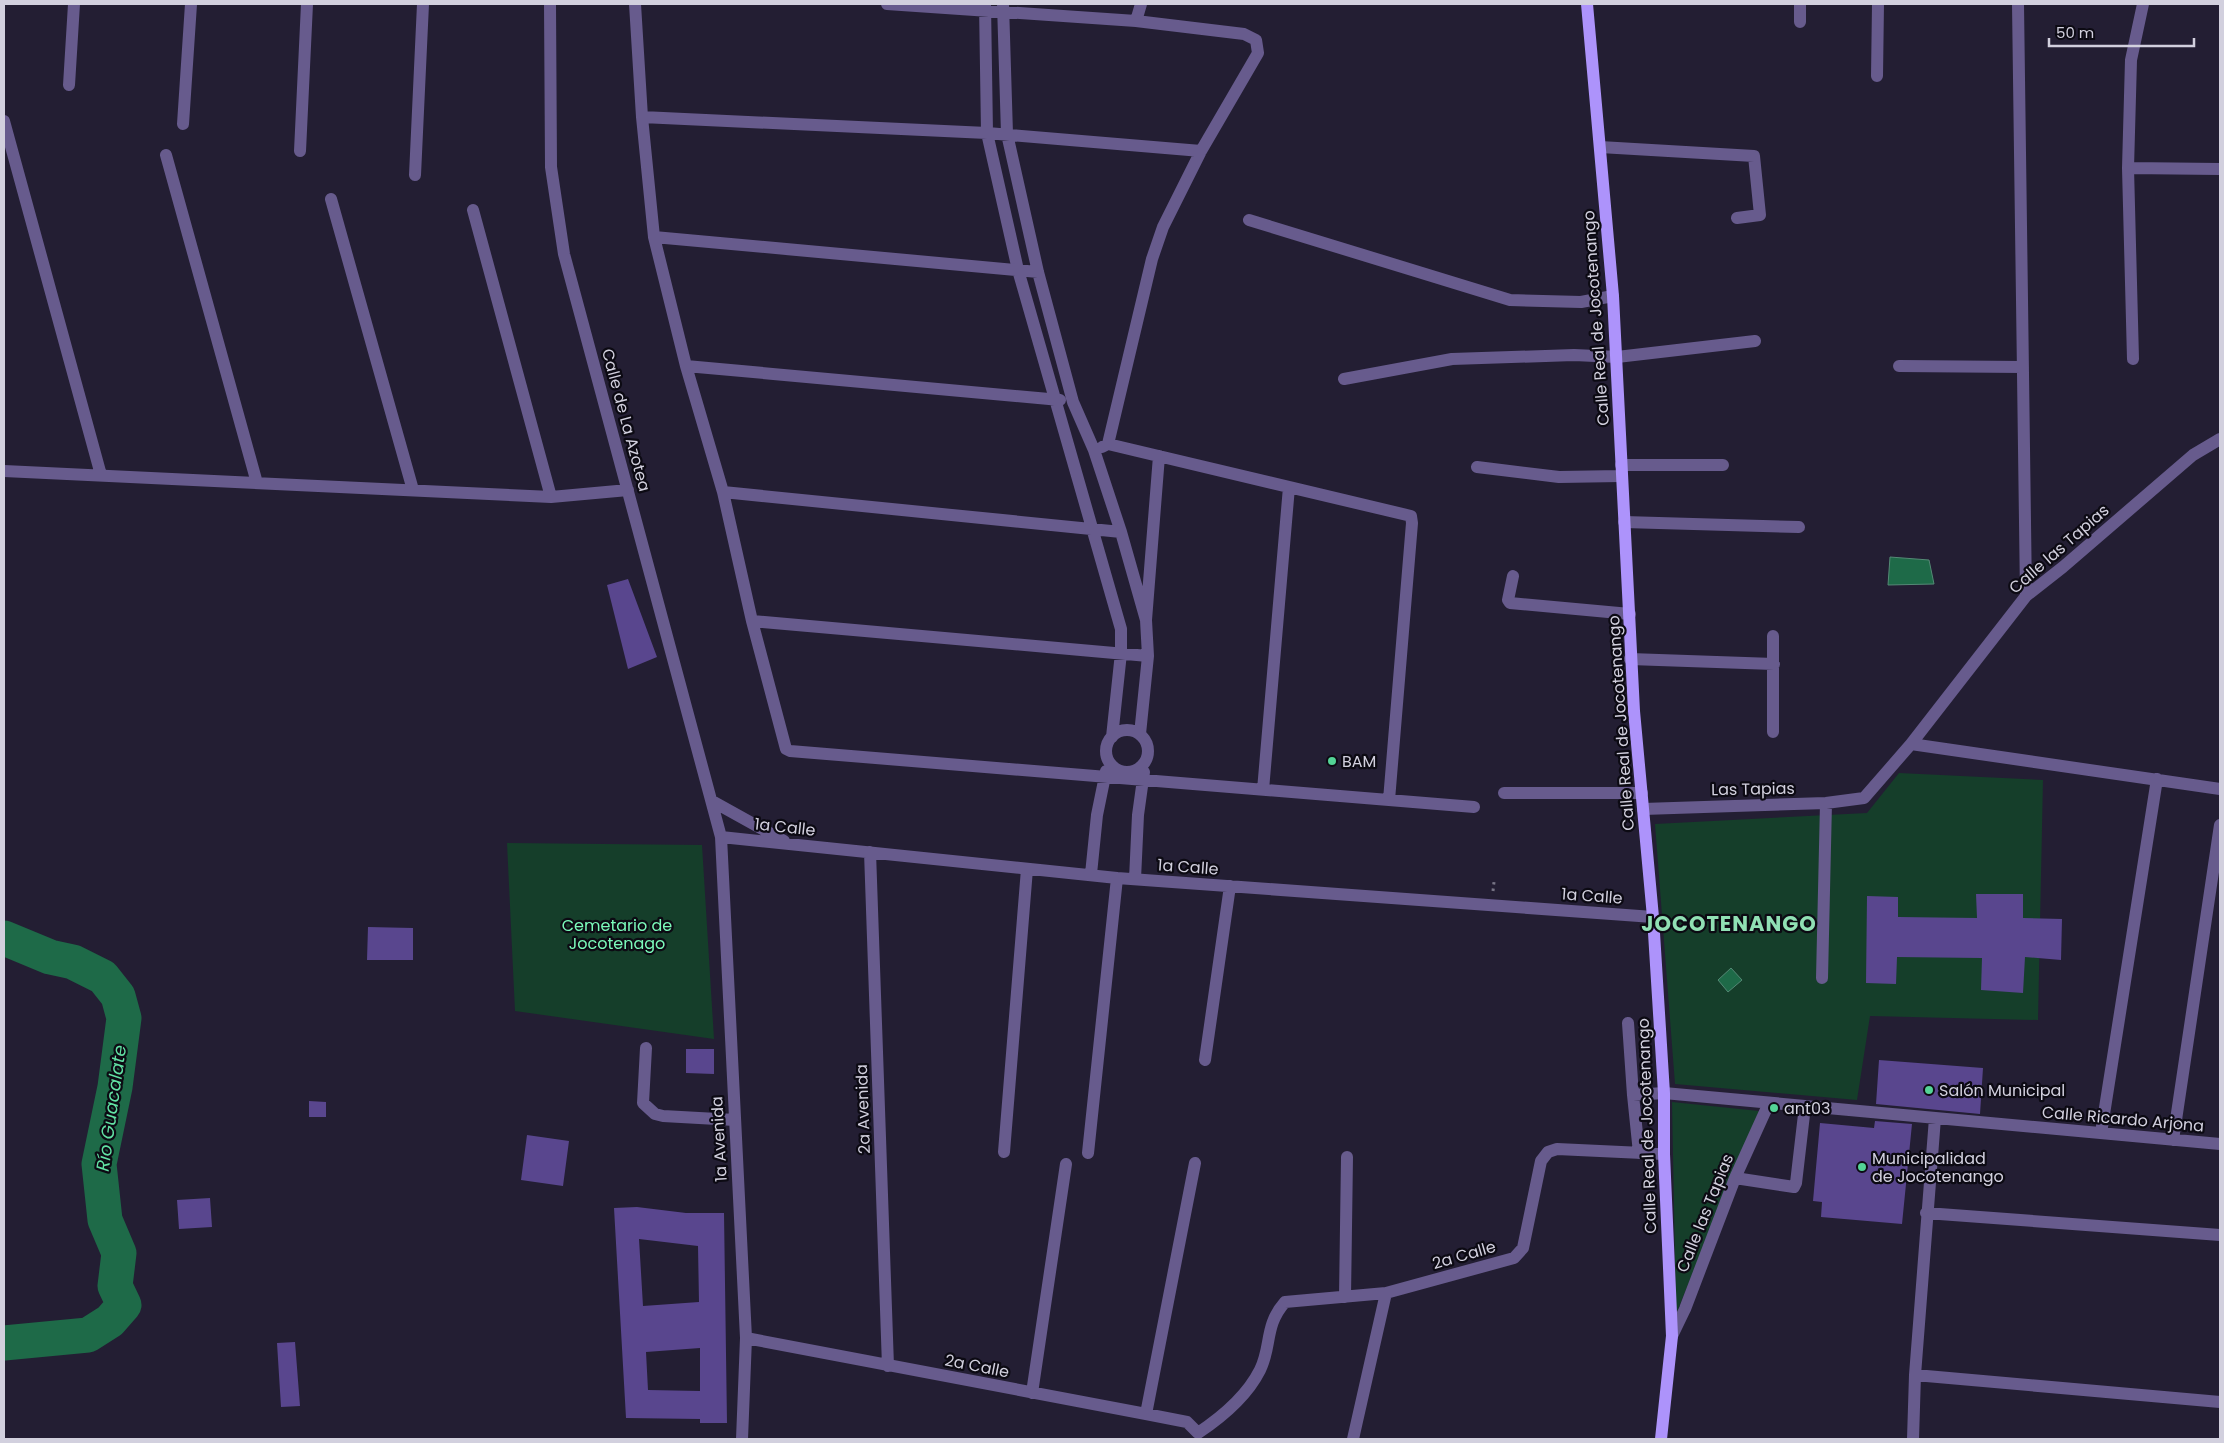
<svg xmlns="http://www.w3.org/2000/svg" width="2224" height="1443" font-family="Poppins,sans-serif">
	<rect width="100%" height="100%" fill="#231e33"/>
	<!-- green -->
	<path fill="#153e2a" d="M1899,773L2043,780L2038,1020L1870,1016L1857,1100L1675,1084L1655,824L1867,813Z
		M507,843L702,845L714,1039L515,1011Z
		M1672,1102L1759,1111L1676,1314Z"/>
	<!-- water -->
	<path fill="#1e6a48" stroke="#548975" d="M1890,557L1929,560L1934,584L1888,585Z
		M1731,968L1742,980L1728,992L1718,980Z"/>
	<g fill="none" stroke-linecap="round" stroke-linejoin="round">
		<!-- river -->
		<path stroke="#1e6a48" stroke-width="35" d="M4,938L50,957L73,962L103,977L118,996L124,1018L115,1087L99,1164L105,1220L119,1253L115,1286L124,1305L110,1321L88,1335L4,1343"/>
	</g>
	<!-- building -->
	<path fill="#59468e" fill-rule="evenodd" d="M628,579L657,657L628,669L607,585Z
		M1976,894H2023V918L2062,919L2061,960L2025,957L2023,993L1981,990L1982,958L1897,957L1896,984L1866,983L1867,896L1898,897V917L1977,918Z
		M368,927L413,928V960H367Z
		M686,1049H714V1074L686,1073Z
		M1879,1060L1983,1068L1980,1114L1876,1104Z
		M309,1101L326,1102V1117H309Z
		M1875,1121L1912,1124L1902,1224L1821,1217L1822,1202L1813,1201L1820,1123L1874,1128Z
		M527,1135L569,1141L563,1186L521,1180Z
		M210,1198L212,1227L179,1229L177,1200Z
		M637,1207L686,1213H724L727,1423H700V1419L626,1418L614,1208ZM639,1239L698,1246L699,1302L643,1306ZM700,1348V1391L648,1390L646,1352Z
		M295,1342L300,1406L281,1407L277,1343Z"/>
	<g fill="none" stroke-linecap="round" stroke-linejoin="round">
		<!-- path -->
		<path stroke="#777485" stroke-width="3" stroke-dasharray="2.5 4" stroke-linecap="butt" d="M1493,891L1494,882"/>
		<!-- minor -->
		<path stroke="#675b8d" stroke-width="12" d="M550,4L551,167L564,254L721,837L746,1338L742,1439
			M635,4L642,117L654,237L686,366L723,492L752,621L786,749L790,751L1474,807
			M887,4L1136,21L1244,34L1256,40L1258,53L1201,151L1163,227L1152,259L1108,444
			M985,4L987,133L1018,270L1121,629V653L1112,737
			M1003,4L1007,134L1038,272L1073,402L1094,450L1121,532L1146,620
			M2018,4L2026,596
			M1136,21L1141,4
			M1800,22V4
			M1877,76L1878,4
			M69,85L74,4
			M642,117L987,133L1201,151
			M4,121L101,475
			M183,124L191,4
			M1600,147L1754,156L1760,215L1737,218
			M300,151L307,4
			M166,155L257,483
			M2128,168L2220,169
			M415,175L423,4
			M331,199L413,490
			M473,210L551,497
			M1249,220L1510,300L1581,302L1613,296
			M654,237L1038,272
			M2133,359L2128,168L2131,60L2143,4
			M686,366L1060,400
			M1899,366L2023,367
			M1344,379L1452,359L1574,355L1617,357L1755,341
			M1102,447L1108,444L1411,516L1412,523L1389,800
			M1621,465H1723
			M1477,467L1559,477L1621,476
			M4,471L551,497L628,490
			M723,492L1121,532
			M1624,522L1799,527
			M1513,576L1508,600L1510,603L1630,614
			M752,621L1148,656
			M1773,636V732
			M1630,659L1774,664
			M1106 751a21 21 0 1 1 42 0a21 21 0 1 1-42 0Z
			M1140,734L1148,656L1146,620L1159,456
			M1911,744L2220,789
			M1263,790L1289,487
			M1504,793H1642
			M712,801L784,841
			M1643,809L1826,803L1864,798L1911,744L2026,596L2063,567L2193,455L2220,439
			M721,837L1117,878L1653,917
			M870,852L888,1366
			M1091,874L1097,815L1106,771
			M1135,879L1138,815L1144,772
			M1822,978L1826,803
			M1628,1023L1633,1095L1664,1093L2220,1144
			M646,1048L643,1103L655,1114L663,1116L735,1120
			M1205,1060L1230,886
			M1633,1095L1639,1153
			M2101,1133L2157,779
			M2173,1140L2220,825
			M1004,1152L1027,869
			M1088,1153L1117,878
			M1735,1178L1794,1187L1796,1183L1805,1106
			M1926,1213L2220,1235
			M1345,1297L1347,1157
			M1672,1336L1685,1309L1735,1178L1769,1103
			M746,1338L1146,1414L1187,1422L1198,1433
			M1915,1375L2220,1402
			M1032,1393L1066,1164
			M1146,1414L1195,1163
			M1198,1433C1222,1417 1247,1396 1260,1370C1272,1346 1264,1326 1285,1302L1386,1293L1514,1258L1523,1248L1541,1161L1548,1152L1557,1149L1664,1154
			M1353,1439L1386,1293
			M1913,1439L1915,1375L1935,1118"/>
		<!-- major -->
		<path stroke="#ad93fb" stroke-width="12" d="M1587,4L1613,296L1634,711L1653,917L1664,1093V1154L1672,1336L1661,1439"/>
	</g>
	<!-- markers -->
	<g fill="#53d396" stroke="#0c0a13" stroke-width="2">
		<circle cx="1332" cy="761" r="5"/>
		<circle cx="1929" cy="1090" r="5"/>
		<circle cx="1774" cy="1108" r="5"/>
		<circle cx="1862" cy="1167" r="5"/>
	</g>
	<g text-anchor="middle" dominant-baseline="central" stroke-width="4.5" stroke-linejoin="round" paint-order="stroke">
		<!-- street labels -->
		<g font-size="16" fill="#d2d0de" stroke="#0c0a13">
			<text transform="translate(1596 318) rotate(-94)">Calle Real de Jocotenango</text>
			<text transform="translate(626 420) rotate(75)">Calle de La Azotea</text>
			<text transform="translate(2059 549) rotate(-41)">Calle las Tapias</text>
			<text transform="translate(1621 723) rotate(-94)">Calle Real de Jocotenango</text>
			<text transform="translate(1753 789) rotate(-1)">Las Tapias</text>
			<text transform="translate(785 827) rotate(6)">1a Calle</text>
			<text transform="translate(1188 867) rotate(4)">1a Calle</text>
			<text transform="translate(1592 896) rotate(4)">1a Calle</text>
			<text transform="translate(863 1109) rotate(-92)">2a Avenida</text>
			<text transform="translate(2123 1119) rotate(5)">Calle Ricardo Arjona</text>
			<text transform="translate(1647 1126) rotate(-92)">Calle Real de Jocotenango</text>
			<text transform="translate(719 1139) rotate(-93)">1a Avenida</text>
			<text transform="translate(1705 1213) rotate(-68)">Calle las Tapias</text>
			<text transform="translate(1464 1255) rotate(-16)">2a Calle</text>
			<text transform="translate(977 1366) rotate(11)">2a Calle</text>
		</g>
		<!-- poi labels -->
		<g font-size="16" fill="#d2d0de" stroke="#0c0a13" text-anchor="start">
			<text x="1342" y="761">BAM</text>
			<text x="1939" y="1090">Salón Municipal</text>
			<text x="1784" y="1108">ant03</text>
			<text x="1872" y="1158">Municipalidad<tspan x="1872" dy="18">de Jocotenango</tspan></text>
		</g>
		<!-- park labels -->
		<g font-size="16" fill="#7bfaba" stroke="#0c0a13">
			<text x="617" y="925">Cemetario de<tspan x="617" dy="18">Jocotenago</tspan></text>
		</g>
		<!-- water labels -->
		<g font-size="18" font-style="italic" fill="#62e2a4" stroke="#0c0a13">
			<text transform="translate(111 1108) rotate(-82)">Río Guacalate</text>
		</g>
		<!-- district labels -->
		<g font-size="21" font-weight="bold" letter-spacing="1" fill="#90e0b4" stroke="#0c0a13">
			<text x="1729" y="923">JOCOTENANGO</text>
		</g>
	</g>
	<!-- border -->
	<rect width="2224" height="1443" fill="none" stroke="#d2d0de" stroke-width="10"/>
	<!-- scale -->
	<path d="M2049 38v8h145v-8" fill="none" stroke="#d2d0de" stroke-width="2.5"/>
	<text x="2056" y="38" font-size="15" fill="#d2d0de" stroke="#0c0a13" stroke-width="4" paint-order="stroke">50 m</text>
</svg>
